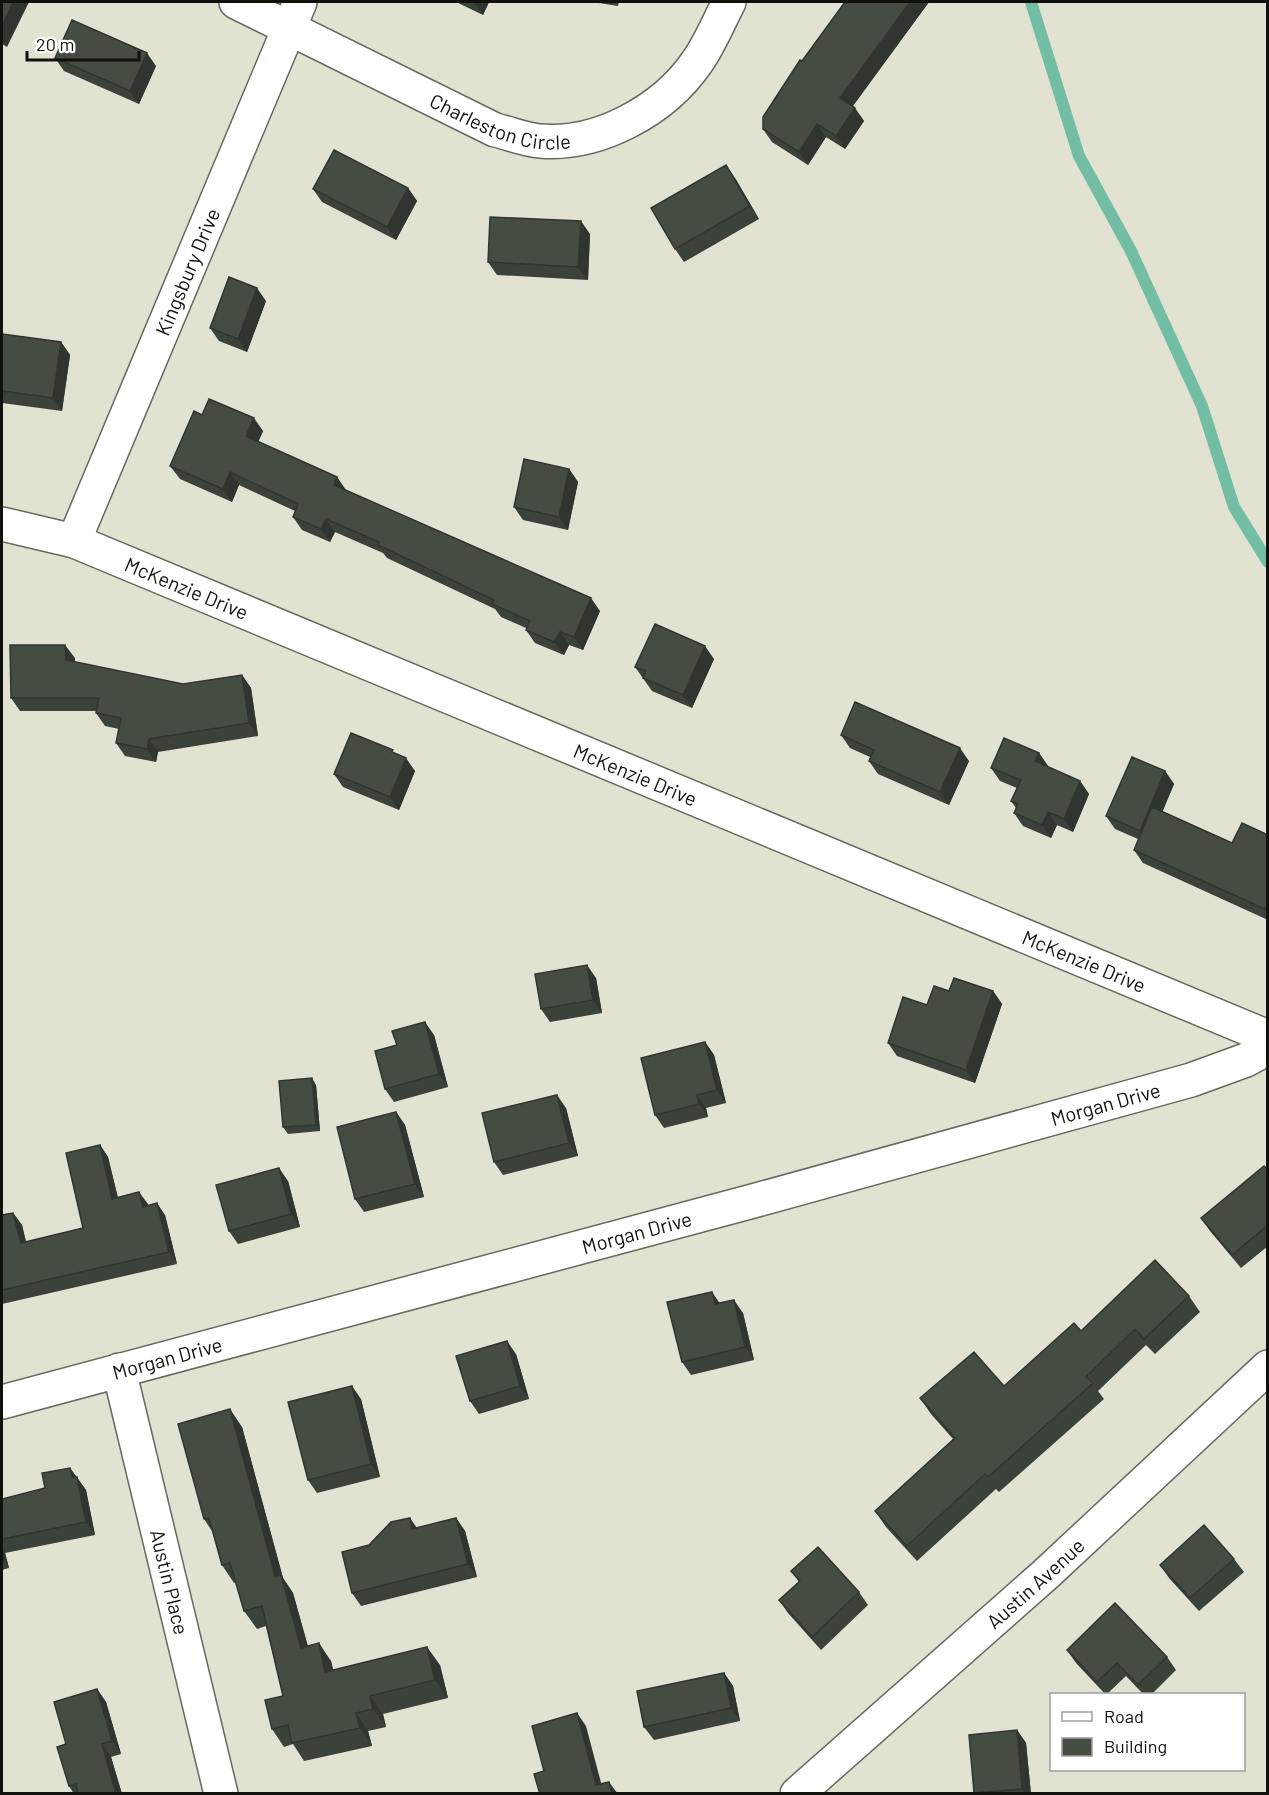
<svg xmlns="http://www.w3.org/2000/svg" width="1269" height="1795" font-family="Barlow,sans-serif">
	<rect width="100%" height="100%" fill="#e2e2d3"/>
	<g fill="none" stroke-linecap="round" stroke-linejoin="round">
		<!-- stream -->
		<path stroke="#73bda4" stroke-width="12" d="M1031,2L1079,156L1131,251L1202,406L1234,507L1268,562"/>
		<defs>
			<g id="minor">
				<path id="s1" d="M236,2L495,130C509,133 525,140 540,141C599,146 664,110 697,62C710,44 719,21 729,2"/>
				<path id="s2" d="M2,524L74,541L1268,1037"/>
				<path id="s3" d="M74,541L300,2"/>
				<path id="s4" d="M119,1370L221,1794"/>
				<path id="s5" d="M2,1402L753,1201L1191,1080L1246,1060L1268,1048"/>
				<path id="s6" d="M797,1794L1046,1574L1268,1367"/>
			</g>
		</defs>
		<!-- minor casing -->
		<use href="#minor" stroke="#68685c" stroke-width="36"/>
		<!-- minor -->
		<use href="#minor" stroke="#fff" stroke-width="33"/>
	</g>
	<!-- wall -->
	<path fill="#3b423a" d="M2,2L7,47L2,44Z
		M456,2H489L483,15Z
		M592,2H619L618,6Z
		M929,2L853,106L864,121L845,149L826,137L808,165L772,142L763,129L802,61Z
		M55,58L156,66L139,104L64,71Z
		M735,178L759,219L684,262L675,249Z
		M408,188L417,201L396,240L322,202L313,189Z
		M590,234L588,280L497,275L488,262Z
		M266,301L247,352L219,341L210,328Z
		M2,334L61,342L70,355L62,411L2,403Z
		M202,415L263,431L258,442L337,477L345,491L600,611L583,650L569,645L564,655L535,643L526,630V628L501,617L495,609L387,558L383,553L335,532L330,542L302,530L293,517L295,511L239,485L232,502L180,479L170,466Z
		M569,469L578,482L568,530L523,520L514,507Z
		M75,658V662L183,684L242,675L251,688L258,736L158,752L156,762L125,756L116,743L119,729L105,726L96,713V711H20L11,698Z
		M714,659L692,708L652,691L635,667Z
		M841,735L969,761L949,805L878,774L869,761L870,757L850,748Z
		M1039,753L1048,766V767L1080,781L1089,794L1073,832L1057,825L1051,838L1023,826L1014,813L1016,808L1011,801L1017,788L1000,781L991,768Z
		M396,754L415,771L399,810L343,787L334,774Z
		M1165,771L1174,784L1162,812L1232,843L1268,835V920L1143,863L1134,850L1138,839L1115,829L1106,816Z
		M596,978L602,1013L550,1022L541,1009Z
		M949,991H993L1002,1004L975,1083L897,1056L888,1043L927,1005Z
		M434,1035L448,1087L394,1102L385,1089Z
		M705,1042L714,1055L726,1103L706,1108L708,1117L664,1128L655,1115Z
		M316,1085L320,1131L288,1134L283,1127Z
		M566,1108L578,1156L503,1175L494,1162Z
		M396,1112L405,1125L424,1197L364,1212L355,1199Z
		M100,1145L108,1157L118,1198L148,1204V1206L165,1215L177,1264L2,1304V1215L13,1213L22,1225L26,1242L83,1228Z
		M1268,1170V1246L1241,1268L1210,1231L1201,1218Z
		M288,1181L300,1227L238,1244L229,1231Z
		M1189,1296L1200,1312L1155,1354L1146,1345L1098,1391L1104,1399L999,1492L996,1489L917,1561L886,1527L875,1511L953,1439L931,1414L920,1398L1004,1386L1081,1331Z
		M720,1303L743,1313L754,1360L691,1375L682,1362Z
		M516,1354L529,1399L479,1414L470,1401Z
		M361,1399L380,1477L317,1493L308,1480Z
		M242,1427L283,1578L293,1593L308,1646L331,1661L333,1670L440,1665L448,1698L383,1714L386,1727L368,1731L372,1746L304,1761L293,1744L284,1747L272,1729L283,1696L266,1626L257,1629L244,1611L236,1582L234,1583L222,1565L212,1531L204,1519Z
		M70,1468L86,1490L95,1535L5,1553L9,1568L2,1570V1499L45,1488Z
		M456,1518L465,1531L477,1577L361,1606L352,1593L369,1545L417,1528Z
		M1234,1559L1244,1572L1199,1611L1169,1578L1160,1565Z
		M791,1571L859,1592L868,1605L821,1650L788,1613L779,1600L799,1582Z
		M1067,1650L1167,1657L1176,1670L1151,1695H1144L1126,1676L1106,1695L1076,1663Z
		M724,1673L733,1686L740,1721L654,1740L644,1727Z
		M97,1689L106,1702L121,1754L111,1757L122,1794H74L69,1786L66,1744Z
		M1017,1730L1026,1743L1031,1794H974Z"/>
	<!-- shaded-wall -->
	<path fill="#30362f" d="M13,2H29L7,47L2,40V26Z
		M474,2H489L483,15Z
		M910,2H929L849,111L840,98Z
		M147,53L156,66L139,104L130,91Z
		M855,108L864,121L845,149L836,136Z
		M817,124L826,137L808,165L799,152Z
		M726,165L735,178L759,219L750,206Z
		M408,188L417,201L396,240L387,227Z
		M581,221L590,234L588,280L578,267Z
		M257,288L266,301L247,352L238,339Z
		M61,342L70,355L62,411L53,398Z
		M254,418L263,431L255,449L246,436Z
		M569,469L578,482L568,530L559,517Z
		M230,472L239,485L232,502L223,489Z
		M337,477L346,490L343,498L334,485Z
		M326,519L335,532L330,542L321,529Z
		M591,598L600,611L583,650L574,637Z
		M560,632L569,645L564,655L554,642Z
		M65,645L75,658V673L66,660Z
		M705,646L714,659L692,708L683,695Z
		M242,675L251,688L258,736L249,723Z
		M149,739L158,752L156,762L147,749Z
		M960,748L969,761L949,805L940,792Z
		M1039,753L1048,766L1044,774L1035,761Z
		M406,758L415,771L399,810L390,797Z
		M1165,771L1174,784L1149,844L1140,831Z
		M1080,781L1089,794L1073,832L1064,819Z
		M1048,812L1057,825L1051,838L1042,825Z
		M1268,903V914L1265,909Z
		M587,965L596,978L602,1013L593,1000Z
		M993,991L1002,1004L975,1083L966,1070Z
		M425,1022L434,1035L448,1087L439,1074Z
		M705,1042L714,1055L726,1103L717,1090Z
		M312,1078L316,1085L320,1131L316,1125Z
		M557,1095L566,1108L578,1156L569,1143Z
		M697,1095L706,1108L708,1117L699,1104Z
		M396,1112L405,1125L424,1197L415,1184Z
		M100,1145L108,1157L121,1211L112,1199Z
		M279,1168L288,1181L300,1227L291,1214Z
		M139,1192L148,1204L151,1219L143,1207Z
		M157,1203L165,1215L177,1264L169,1252Z
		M13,1213L22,1225L29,1255L21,1243Z
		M712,1292L721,1305L715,1304Z
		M734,1300L743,1313L754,1360L745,1347Z
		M507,1341L516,1354L529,1399L520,1386Z
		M352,1386L361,1399L380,1477L371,1464Z
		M230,1409L242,1427L283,1578L293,1593L313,1666L301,1648L275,1576Z
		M70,1468L86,1490L95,1535L86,1522Z
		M410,1518L419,1531L412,1529Z
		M456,1518L465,1531L477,1577L468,1564Z
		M2,1548L5,1553L9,1568L2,1558Z
		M319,1643L331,1661L338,1689L325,1672Z
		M427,1647L440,1665L448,1698L435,1680Z
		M724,1673L733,1686L740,1721L731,1708Z
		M97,1689L106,1702L121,1754L112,1741Z
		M370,1696L383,1714L386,1727L373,1709Z
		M356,1713L368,1731L372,1746L360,1728Z
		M577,1713L586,1726L604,1794L596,1785Z
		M1017,1730L1026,1743L1031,1794H1026L1022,1789Z
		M102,1744L111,1757L122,1794H116Z
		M609,1782L618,1794H612Z"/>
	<!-- building -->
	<path fill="#454d43" stroke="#30362f" stroke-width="1.5" d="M2,2H13L2,26Z
		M845,2H910L840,98L855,108L836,136L817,124L799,152L763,129V117L800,60L802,61Z
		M72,20L147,53L130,91L55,58Z
		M334,150L408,188L387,227L313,189Z
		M726,165L750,206L675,249L651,208Z
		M490,217L581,221L578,267L488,262Z
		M229,277L257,288L238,339L210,328Z
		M2,334L61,342L53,398L2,391Z
		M209,399L254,418L246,436L337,477L334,485L591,598L574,637L560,632L554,642L526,630L530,621L492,604L494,600L378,545L379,542L326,519L321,529L293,517L298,504L230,472L223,489L170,466L194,411L202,415Z
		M524,459L569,469L559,517L514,507Z
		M655,624L705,646L683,695L643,678L646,671L635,667Z
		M10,645H65L66,660L183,684L242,675L249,723L149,739L147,749L116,743L121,718L96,713L99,698H11Z
		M855,702L960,748L940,792L869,761L874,750L841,735Z
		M351,733L393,750L392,752L406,758L390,797L334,774Z
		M1004,738L1039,753L1035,761L1080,781L1064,819L1048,812L1042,825L1014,813L1018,804L1011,801L1021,780L991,768Z
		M1132,757L1165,771L1140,831L1106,816Z
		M1152,807L1232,843L1242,823L1268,835V903L1265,909L1134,850Z
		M587,965L593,1000L541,1009L535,974Z
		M954,978L993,991L966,1070L888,1043L903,997L927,1005L934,986L949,991Z
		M425,1022L439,1074L385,1089L375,1051L397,1045L392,1031Z
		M705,1042L717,1090L697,1095L699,1104L655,1115L641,1058Z
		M312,1078L316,1125L283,1127L279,1081Z
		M557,1095L569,1143L494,1162L482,1113Z
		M396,1112L415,1184L355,1199L337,1127Z
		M100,1145L112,1199L139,1192L143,1207L157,1203L169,1252L2,1290V1215L13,1213L21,1243L83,1228L66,1153Z
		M1264,1166L1268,1170V1225L1232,1255L1201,1218Z
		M279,1168L291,1214L229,1231L216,1185Z
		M1155,1260L1189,1296L1144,1339L1135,1329L1086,1377L1093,1383L988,1477L985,1474L907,1546L875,1511L955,1438L920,1398L974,1352L1004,1386L1074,1323L1081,1331Z
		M712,1292L715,1304L734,1300L745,1347L682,1362L667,1302Z
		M507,1341L520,1386L470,1401L456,1356Z
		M352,1386L371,1464L308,1480L288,1402Z
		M230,1409L275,1576L281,1575L301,1648L319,1643L325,1672L427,1647L435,1680L370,1696L373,1709L356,1713L360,1728L292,1743L288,1725L272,1729L265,1700L283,1696L262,1606L244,1611L230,1563L222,1565L209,1518L204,1519L178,1424Z
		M70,1468L72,1477H77L86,1522L2,1539V1499L45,1488L42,1473Z
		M410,1518L412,1529L456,1518L468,1564L352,1593L342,1552L369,1545L391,1522Z
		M1204,1525L1234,1559L1190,1598L1160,1565Z
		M818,1547L859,1592L812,1637L779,1600L800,1581L791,1571Z
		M1115,1603L1167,1657L1138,1685L1117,1663L1097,1682L1067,1650Z
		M724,1673L731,1708L644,1727L637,1691Z
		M97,1689L112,1741L102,1744L116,1794H78L76,1784L69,1786L57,1747L66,1744L54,1702Z
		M577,1713L596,1785L609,1782L612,1794H540L534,1774L544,1771L532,1726Z
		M1017,1730L1022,1789L974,1793L969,1735Z"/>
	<g text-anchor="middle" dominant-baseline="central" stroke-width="6" stroke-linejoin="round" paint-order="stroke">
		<!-- street labels -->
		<g font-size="20" fill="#11110c" stroke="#fff">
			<text stroke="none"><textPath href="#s1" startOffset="292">Charleston Circle</textPath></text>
			<text stroke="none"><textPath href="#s3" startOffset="292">Kingsbury Drive</textPath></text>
			<text stroke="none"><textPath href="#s2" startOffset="196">McKenzie Drive</textPath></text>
			<text stroke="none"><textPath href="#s2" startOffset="682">McKenzie Drive</textPath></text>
			<text stroke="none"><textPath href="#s2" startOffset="1168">McKenzie Drive</textPath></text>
			<text stroke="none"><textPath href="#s5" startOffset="1143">Morgan Drive</textPath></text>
			<text stroke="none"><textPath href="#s5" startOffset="657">Morgan Drive</textPath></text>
			<text stroke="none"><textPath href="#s5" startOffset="171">Morgan Drive</textPath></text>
			<text stroke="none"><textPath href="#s4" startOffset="218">Austin Place</textPath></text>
			<text stroke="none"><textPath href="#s6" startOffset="318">Austin Avenue</textPath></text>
		</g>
	</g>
	<!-- border -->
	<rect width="1269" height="1795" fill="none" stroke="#11110c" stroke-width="6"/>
	<!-- legend -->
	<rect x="1050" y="1693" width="195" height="78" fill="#ffffff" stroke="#a0a09e" stroke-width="1.5"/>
	<rect x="1062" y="1712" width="30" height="9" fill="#ffffff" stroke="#a0a09e" stroke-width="1.5"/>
	<text x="1104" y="1723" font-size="18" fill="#11110c">Road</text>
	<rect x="1062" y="1738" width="30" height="18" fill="#454d43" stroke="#a0a09e" stroke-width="1.5"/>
	<text x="1104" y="1753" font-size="18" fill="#11110c">Building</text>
	<!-- scale -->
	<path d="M27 51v9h112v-9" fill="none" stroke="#11110c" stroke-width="3"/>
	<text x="36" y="51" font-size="18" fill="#11110c" stroke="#ffffff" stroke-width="4.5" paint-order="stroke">20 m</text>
</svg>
